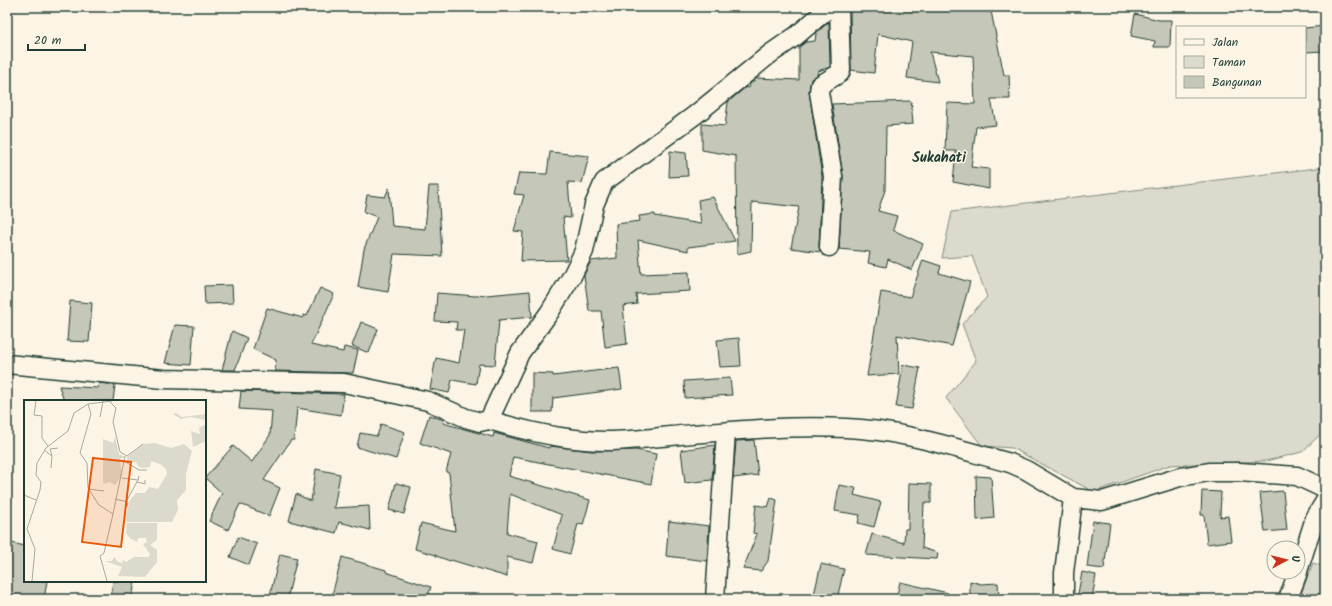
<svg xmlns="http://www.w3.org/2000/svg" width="1332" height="606" font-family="Kalam,sans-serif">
	<rect width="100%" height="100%" fill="#fcf5e5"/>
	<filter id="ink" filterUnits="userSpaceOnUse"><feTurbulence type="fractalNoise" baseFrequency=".025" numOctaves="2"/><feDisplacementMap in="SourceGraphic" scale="8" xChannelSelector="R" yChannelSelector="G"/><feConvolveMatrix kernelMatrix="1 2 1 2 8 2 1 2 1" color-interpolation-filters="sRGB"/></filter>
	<g filter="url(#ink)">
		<!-- green -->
		<path fill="#dcdacc" stroke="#7e8c80" d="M1325,167V430L1302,452L1266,461L1170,465L1094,492L1012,448L982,446L946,398L976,361L962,324L987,297L972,256L942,258L952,212Z
			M1313,563L1325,567V599L1301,594Z"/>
		<!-- building -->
		<path fill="#c5c7b9" stroke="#1f3d34" d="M850,7H986L987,12L991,11L1004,75H1009L1010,99H991L996,125L976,127L971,167L989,169V189L953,182L956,151H945L947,103L975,104L973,56L930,52L938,82L907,78L912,42L878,34L874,73L851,70Z
			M1135,14L1159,20H1171L1170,47H1154L1155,41L1131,36Z
			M829,22L830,67L818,71L817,75L811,79L809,91L822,177L819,246L820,252L791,248L799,207L752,202L751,251L737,254L736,156L702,150V124L725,126L728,102L746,87L749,88L750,84L757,78L799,80V47L806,42L815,41L816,33Z
			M1325,26V51L1305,52V28Z
			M911,101L913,124L886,126L885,190L878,211L897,216L893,230L923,244L912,270L888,259L886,267L868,263L870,252L839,249L843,176L832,104Z
			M670,151L686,153L688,176L669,177Z
			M550,152L589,156L582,183L568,182L571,218L563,217L567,260L521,261L523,232L514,231L524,195L514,194L519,173L547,174Z
			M429,186H438L442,256L394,254L388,292L358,287L364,249L377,217L364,212L367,195L385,197L389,188L392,226L425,229Z
			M713,197L735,241L688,247V251L638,240L641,274L689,272L690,291L636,294L637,304L623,306L627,344L605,347L601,311H589L584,275L591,261L617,258L616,224L640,221L639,216L655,214V216L701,224L698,200Z
			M923,260L941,266L939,273L970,282L952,346L897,335L899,374L867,376L881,292L910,297Z
			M232,285L233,303L205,304L204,286Z
			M320,288L334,294L311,345L343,352L344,347L358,350L353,373L275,371L276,360L253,349L267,308L303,318L304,315L307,316Z
			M530,291L532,317L499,320L495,365L479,364L476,384L452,380L449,393L430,389L436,358L459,363L464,330H456L457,322L435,321L437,293L476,296Z
			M70,301L92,303L89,342L67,341Z
			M361,322L378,329L369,353L352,346Z
			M175,325L194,326L191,365L165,363Z
			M232,331L247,338L235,370H222Z
			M739,338L741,366L720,367L717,340Z
			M903,365L920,368L912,409L896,407Z
			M619,368L622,389L553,398L552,412H532V373L553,374V376Z
			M730,378L732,395L685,398L684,381Z
			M99,383L115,385L113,401H64L59,386L98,388Z
			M241,391L344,394L341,415L297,408L294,440H291L264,480L280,488L269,516L240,504L228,530L209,521L222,493L205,478L233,446L252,462L270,435L272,411L239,409Z
			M429,415L444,420L443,423L493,437L494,433L549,448L550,446L592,451L636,450L656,454L651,484L513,457L509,476L590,500L583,525L578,524L570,554L553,549L562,515L510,494L507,533L538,541L533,563L507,557V577L451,560L450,561L436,556V555L415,549L421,523L455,531L449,473L446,472L451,454L420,443Z
			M381,424L405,432L396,459L357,447L360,433L377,436Z
			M754,440L758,475L733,478L736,441Z
			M715,445L712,480L685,483L681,450Z
			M316,469L340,474L334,508L369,506L370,530L339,522L336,533L289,521L296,494L311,501Z
			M976,476L991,477L994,518L977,520Z
			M396,483L411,487L404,514L389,510Z
			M909,483L931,484V503H924L922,548L938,553L937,559L866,555L872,534L904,543L905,529H908Z
			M839,485L856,488L854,495L881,502L874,527L858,523L860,515L835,511Z
			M1202,491L1221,492L1220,517L1228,516L1231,541L1207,544L1204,515H1201Z
			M1283,491L1287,530L1265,532L1260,493Z
			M771,498L777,500L768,561L761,571L743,569L757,534L753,533L756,505L768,507Z
			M669,521L709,526L707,561L666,556Z
			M1093,521L1110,523L1104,569L1087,567Z
			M238,537L257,544L249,565L230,557Z
			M7,542L25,546V581H47L44,599H7Z
			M280,554L297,558L287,599H269Z
			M342,557L386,570V572L431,587L427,599H331Z
			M821,564L844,569L837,599H813Z
			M1082,572L1096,575L1092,599H1077Z
			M113,581H135L132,599H110Z
			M970,581L981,584L998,583L999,599H970Z
			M900,582L948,593L947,599H896Z"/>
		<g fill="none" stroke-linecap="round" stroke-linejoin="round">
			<defs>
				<path id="street" d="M829,247L833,176L819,92L820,85L840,73L841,70L839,7
					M7,364L164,379L344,383L428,401L466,418L480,422L489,420L520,353L549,313L572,276L584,251L594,205L604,182L695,115L770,54L796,36L830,7
					M489,420C528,432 567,441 608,441C629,441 650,438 671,436C728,431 788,425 846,428C902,430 957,449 1010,463L1026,470L1073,498L1102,501L1180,477L1209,472H1239L1297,476L1325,489
					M1298,571L1315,518L1325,501
					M715,599L726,432
					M1064,599V573L1073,498
					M1288,599L1298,572"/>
			</defs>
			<!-- street casing -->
			<use href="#street" stroke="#1f3d34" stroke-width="21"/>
			<!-- street -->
			<use href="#street" stroke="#fcf5e5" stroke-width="18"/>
		</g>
	</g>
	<g text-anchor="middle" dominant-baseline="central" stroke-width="3" stroke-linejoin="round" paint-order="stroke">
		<!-- quarter labels -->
		<g font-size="14" font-weight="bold" fill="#1f3d34" stroke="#fcf5e5">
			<text x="939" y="158">Sukahati</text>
		</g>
	</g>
	<!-- overview -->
	<g transform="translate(24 400)">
		<rect width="182" height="182" fill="#fcf5e5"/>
		<path d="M152,13L158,17L182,14L180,20L167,17L157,19L149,14ZM182,24V41L169,47L167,31L176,34L175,28ZM91,37L95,54L101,57L96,59L98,76L91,85L85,82L82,84L79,83V39L89,43ZM131,43L147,48L160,44L168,51L162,74V90L153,100L154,110L148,122H103L101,118L106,100L112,93H121L125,87L134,89L143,74L142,69L136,64L127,61L126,67L120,68L115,67L112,62L104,63L103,57L119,44ZM103,123H133V140L126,145L133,150V162L121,177L94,176L98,167L81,161H88L90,157L94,162L98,163L99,160L102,162L110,157H125L126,154L119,144L123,142L122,138H114L113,142L107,139L102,133Z" fill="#dcdacc"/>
		<path fill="none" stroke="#a4ab9e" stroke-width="1" d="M12,1L10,15L18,16V38L24,46M86,2L92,8L89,22L96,52L103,56L119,44M64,4L67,14L56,53L63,63L64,88L75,105L89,114L80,153L76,156L83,181M76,17L79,1M20,50L28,56L27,68M28,56L26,49L34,48M100,61L115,70H123M98,78L114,80L115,76M113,82L121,84V80M65,89L80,91M0,95L12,100M91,99L104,102L103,107M102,102L114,80M89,114L101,56M8,181L11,149L3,129L16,90L17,82L12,75L13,63L22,48L44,31L50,13L64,4L88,1"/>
		<path fill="#e8590c" fill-opacity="0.15" stroke="#e8590c" stroke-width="2" d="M69,58L107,62L97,147L58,142Z"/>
		<rect width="182" height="182" fill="none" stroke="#1f3d34" stroke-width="2"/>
	</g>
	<!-- margin -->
	<rect width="1332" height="606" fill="none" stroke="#fcf5e5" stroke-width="24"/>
	<rect x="12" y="12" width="1308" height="582" fill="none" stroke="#1f3d34" stroke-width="1.5" filter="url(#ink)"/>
	<!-- legend -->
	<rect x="1176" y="26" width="130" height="72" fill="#fcf5e5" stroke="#a4ab9e"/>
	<rect x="1184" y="39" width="20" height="6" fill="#fcf5e5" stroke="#a4ab9e"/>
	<text x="1212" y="46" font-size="12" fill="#1f3d34">Jalan</text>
	<rect x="1184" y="56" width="20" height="12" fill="#dcdacc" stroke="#a4ab9e"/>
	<text x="1212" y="66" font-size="12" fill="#1f3d34">Taman</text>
	<rect x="1184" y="76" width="20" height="12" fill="#c5c7b9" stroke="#a4ab9e"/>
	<text x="1212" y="86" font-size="12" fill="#1f3d34">Bangunan</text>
	<!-- north arrow -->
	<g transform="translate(1286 560) rotate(83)"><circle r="19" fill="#fcf5e5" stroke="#a4ab9e"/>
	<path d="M0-3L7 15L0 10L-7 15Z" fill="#c8321e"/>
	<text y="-6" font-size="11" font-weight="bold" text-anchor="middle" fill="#1f3d34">U</text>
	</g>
	<!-- scale -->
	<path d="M28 44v6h57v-6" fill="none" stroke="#1f3d34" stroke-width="2"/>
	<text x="34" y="44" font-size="12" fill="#1f3d34" stroke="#fcf5e5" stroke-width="3" paint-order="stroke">20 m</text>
</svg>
